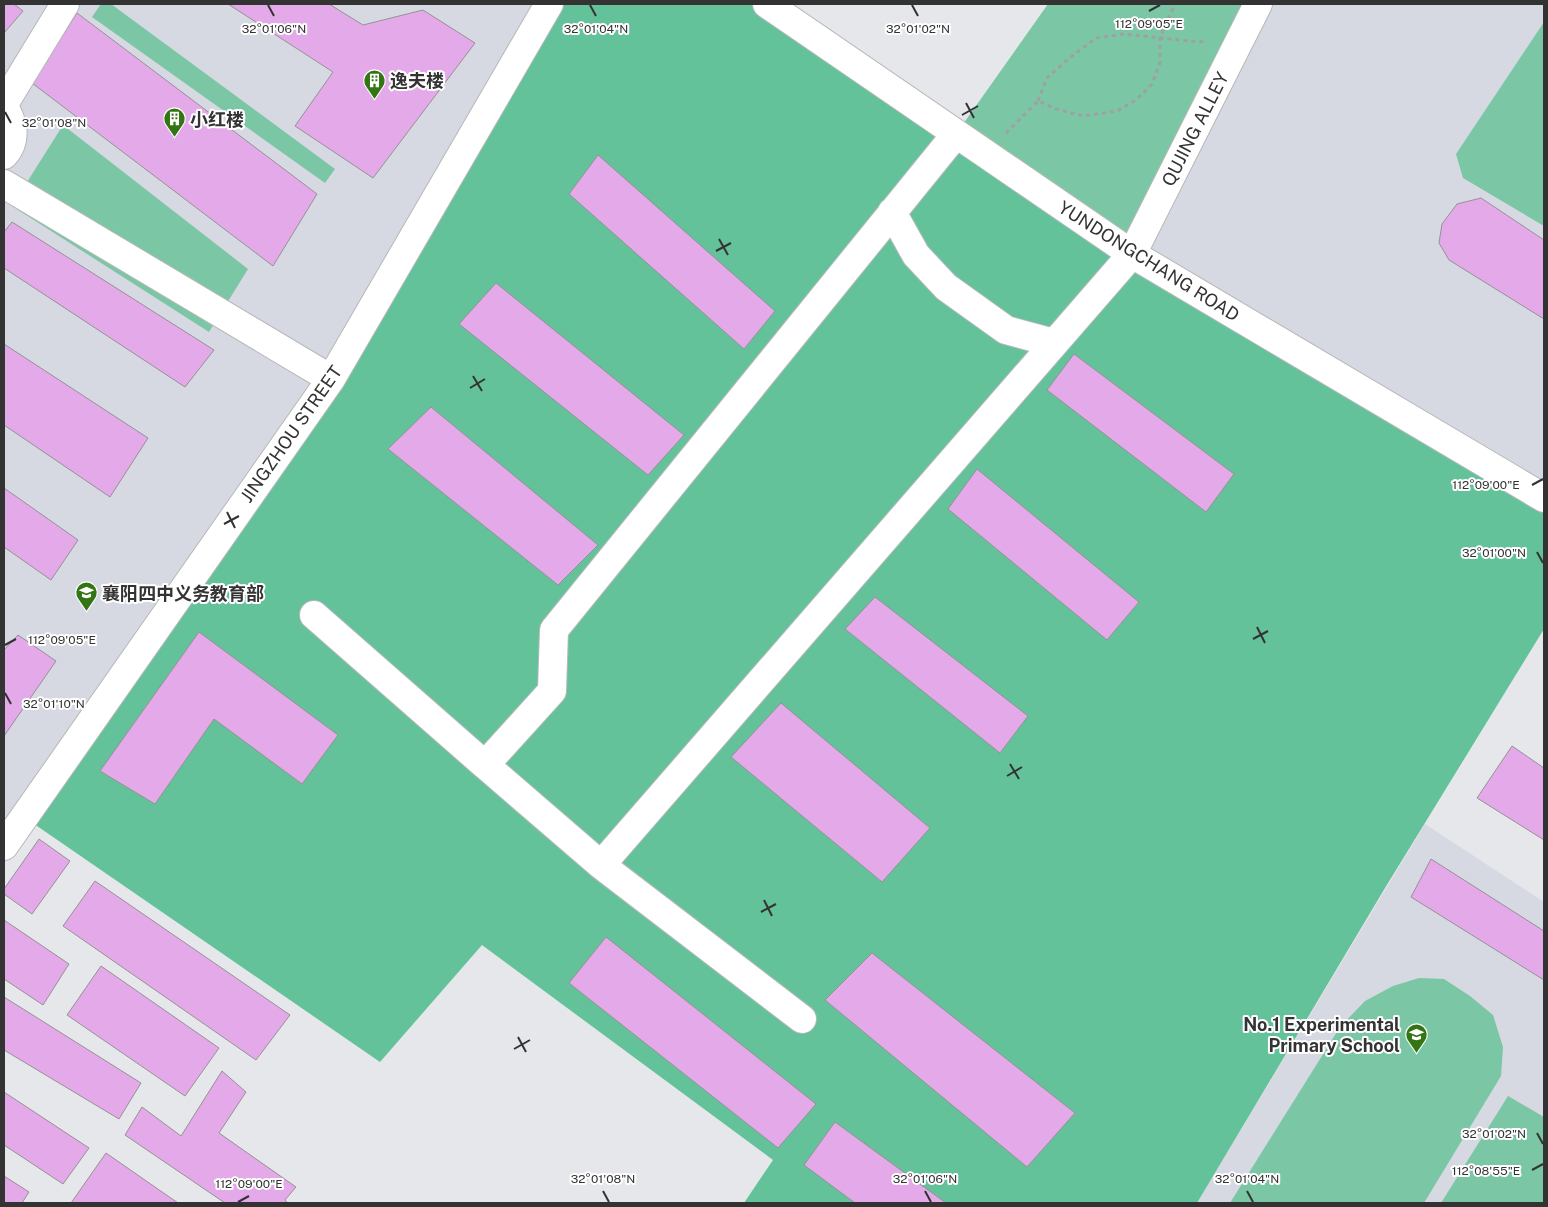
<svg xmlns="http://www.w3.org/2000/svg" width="1548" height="1207" font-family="'Public Sans','Noto Sans SC',sans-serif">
	<rect width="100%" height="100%" fill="#e6e7ea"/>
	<!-- built -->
	<path fill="#d6d8e2" d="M4,4H549L331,379L4,845Z
		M1258,4H1544V500L1132,254Z
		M1425,824L1544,902V1203H1197Z"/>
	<!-- green -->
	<path fill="#7bc7a5" d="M101,4H111L335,169L325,183L92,17Z
		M1048,4H1258L1132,254L956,134Z
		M1544,22V226L1463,178L1456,154Z
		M63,125L248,269L209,332L12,206Z
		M1419,978L1444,979L1470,996L1493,1015L1503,1047L1501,1076L1424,1203H1230L1340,1027L1365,1001L1393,986Z
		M1508,1096L1544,1117V1203H1441Z"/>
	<!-- forest -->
	<path fill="#64c29a" d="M549,4H767L1132,254L1544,499V629L1385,888L1197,1203H744L773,1160L482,945L380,1062L24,817L331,379Z"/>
	<!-- building -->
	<path fill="#e3a9e9" stroke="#949294" d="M4,4H14L23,11L4,33Z
		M228,4H329L363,25L423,10L475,43L373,178L295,126L333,72Z
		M77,13L317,194L273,266L32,83Z
		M598,155L775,311L744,349L569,194Z
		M1481,198L1544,240V319L1449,260L1439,243L1442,224L1457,204Z
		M12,222L214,350L185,387L4,268V232Z
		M496,283L684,435L648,475L459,324Z
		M4,344L148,438L110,497L4,425Z
		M1074,354L1234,474L1206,512L1047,390Z
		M431,407L598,545L558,585L388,449Z
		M977,469L1139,602L1107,640L948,509Z
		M4,488L78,540L51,580L4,547Z
		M875,597L1028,716L1000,753L845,629Z
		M199,632L338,735L302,784L214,719L155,804L100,771Z
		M18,635L56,661L4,736V650Z
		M781,703L930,828L882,882L731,757Z
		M1512,746L1544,768V840L1477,798Z
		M39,839L70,861L32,914L4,894V889Z
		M1431,859L1544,931V980L1411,897Z
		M95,881L290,1015L256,1060L63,926Z
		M4,920L69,964L43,1005L4,979Z
		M606,937L816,1104L778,1148L569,983Z
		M872,953L1075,1113L1027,1167L825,1000Z
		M101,966L219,1048L185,1096L67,1015Z
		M4,997L141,1083L119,1119L4,1050Z
		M222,1071L246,1092L219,1133L296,1187L285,1200L288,1203H225L125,1135L142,1107L181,1136Z
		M4,1092L89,1148L63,1184L4,1145Z
		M835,1122L946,1203H855L804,1165Z
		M106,1153L178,1203H71Z
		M4,1176L29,1192L22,1203H4Z"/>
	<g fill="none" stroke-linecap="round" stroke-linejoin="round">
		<defs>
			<path id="minor" d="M767,4L1132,254L1544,498
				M4,104L65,4
				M4,107C14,123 17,141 4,155
				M956,134L554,630L552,691L485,765L601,865L1132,254L1258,4
				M4,184L331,379
				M892,212L916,255L946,287L1006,330L1054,343
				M314,615L485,765
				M4,846L331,379L549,4
				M601,865L802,1019"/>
		</defs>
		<!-- minor casing -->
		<use href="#minor" stroke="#b7b8ba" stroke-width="30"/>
		<!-- path -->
		<path stroke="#9fa0a2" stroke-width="3" stroke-dasharray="4 4" stroke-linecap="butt" d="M1038,101L1047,78L1067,60L1096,38L1124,34L1200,42L1206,40
			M1006,133L1038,101L1056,109L1083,116L1117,111L1136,100L1152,84L1160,63V37L1175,4"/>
		<!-- minor -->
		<use href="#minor" stroke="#fff" stroke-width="28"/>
	</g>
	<!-- ticks -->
	<path fill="none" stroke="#333334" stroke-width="2" d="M268,5L274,16M590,5L596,16M912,5L918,16M1149,11L1160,5M966,103L974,118M5,112L11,123M962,115L978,106M719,239L728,255M716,251L731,243M473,376L482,391M470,388L485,379M1532,485L1543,479M227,512L235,528M224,524L239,516M1537,552L1543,563M1257,627L1265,643M1253,639L1268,631M5,645L16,639M5,693L11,704M1010,764L1019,779M1007,776L1022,767M764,900L772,916M761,912L776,904M518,1037L526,1052M514,1049L530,1040M1537,1133L1543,1144M1532,1170L1543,1164M603,1191L609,1202M925,1191L931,1202M1247,1191L1253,1202M238,1202L249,1196"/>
	<!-- icons -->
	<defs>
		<symbol id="building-pin" viewBox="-11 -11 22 30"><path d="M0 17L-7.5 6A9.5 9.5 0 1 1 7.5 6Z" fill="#337512" stroke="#fff"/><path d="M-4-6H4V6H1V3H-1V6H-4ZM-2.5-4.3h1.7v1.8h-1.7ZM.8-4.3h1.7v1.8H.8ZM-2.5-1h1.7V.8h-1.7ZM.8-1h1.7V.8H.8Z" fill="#fff"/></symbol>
		<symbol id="school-pin" viewBox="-11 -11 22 30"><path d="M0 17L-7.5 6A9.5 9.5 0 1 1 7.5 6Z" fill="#337512" stroke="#fff"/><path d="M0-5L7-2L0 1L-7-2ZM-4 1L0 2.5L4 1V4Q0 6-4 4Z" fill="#fff"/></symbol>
	</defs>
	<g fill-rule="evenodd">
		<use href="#building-pin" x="362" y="68" width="25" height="34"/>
		<use href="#building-pin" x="162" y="106" width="25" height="34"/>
		<use href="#school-pin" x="74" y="580" width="25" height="34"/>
		<use href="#school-pin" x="1404" y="1022" width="25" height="34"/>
	</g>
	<g text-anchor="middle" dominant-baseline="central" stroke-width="4" stroke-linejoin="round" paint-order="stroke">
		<!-- poi labels -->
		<g font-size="18" font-weight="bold" fill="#333334" stroke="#fff" text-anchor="start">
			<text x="390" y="80">逸夫楼</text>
			<text x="190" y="119">小红楼</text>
			<text x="102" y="593">襄阳四中义务教育部</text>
			<text x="1400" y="1024" text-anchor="end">No.1 Experimental<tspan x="1400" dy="21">Primary School</tspan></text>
		</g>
		<!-- street labels -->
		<g font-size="18" fill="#333334" stroke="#fff">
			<text transform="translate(1195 129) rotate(-63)">QUJING ALLEY</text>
			<text transform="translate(1149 261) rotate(32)">YUNDONGCHANG ROAD</text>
			<text transform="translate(291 434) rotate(-55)">JINGZHOU STREET</text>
		</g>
	</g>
	<g font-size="12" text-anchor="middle" fill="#333334" stroke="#fff" stroke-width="4" stroke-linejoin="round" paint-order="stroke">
		<text x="1149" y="28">112°09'05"E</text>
		<text x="274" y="33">32°01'06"N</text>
		<text x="596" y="33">32°01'04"N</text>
		<text x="918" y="33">32°01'02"N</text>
		<text x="54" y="127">32°01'08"N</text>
		<text x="1486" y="489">112°09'00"E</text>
		<text x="1494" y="557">32°01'00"N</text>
		<text x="62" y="644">112°09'05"E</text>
		<text x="54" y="708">32°01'10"N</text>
		<text x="1494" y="1138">32°01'02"N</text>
		<text x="1486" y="1175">112°08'55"E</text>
		<text x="603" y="1183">32°01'08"N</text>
		<text x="925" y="1183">32°01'06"N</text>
		<text x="1247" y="1183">32°01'04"N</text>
		<text x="249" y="1188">112°09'00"E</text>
	</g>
	<!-- border -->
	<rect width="1548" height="1207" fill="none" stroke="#333334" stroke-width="10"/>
</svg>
